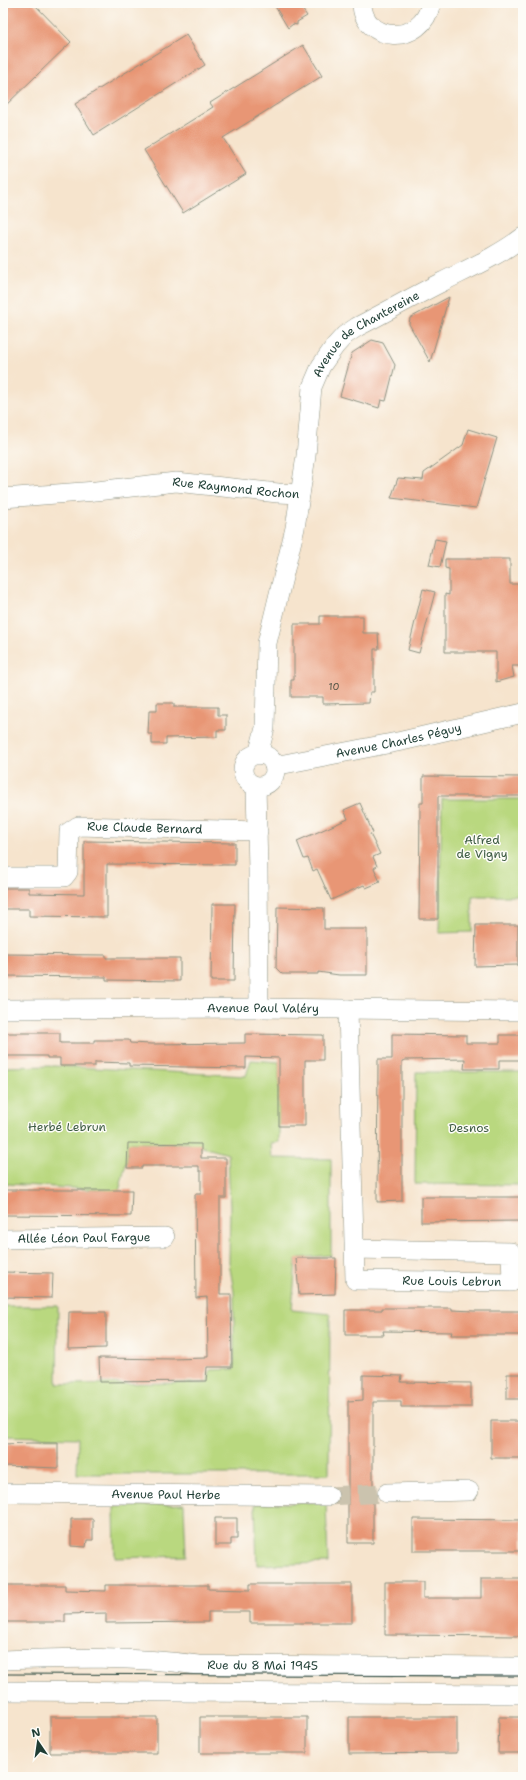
<svg xmlns="http://www.w3.org/2000/svg" width="526" height="1780" font-family="'Shantell Sans',sans-serif">
	<rect width="100%" height="100%" fill="#fdfcf7"/>
	<filter id="ink" filterUnits="userSpaceOnUse"><feTurbulence type="fractalNoise" baseFrequency=".025" numOctaves="2"/><feDisplacementMap in="SourceGraphic" scale="8" xChannelSelector="R" yChannelSelector="G"/><feConvolveMatrix kernelMatrix="1 2 1 2 8 2 1 2 1" color-interpolation-filters="sRGB"/></filter>
	<filter id="wash" filterUnits="userSpaceOnUse"><feTurbulence type="fractalNoise" baseFrequency=".012" numOctaves="4" result="noise"/><feDisplacementMap in="SourceGraphic" scale="16" xChannelSelector="R" yChannelSelector="G"/><feGaussianBlur stdDeviation="0.9" result="paint"/><feColorMatrix in="noise" values="0 0 0 0 0 0 0 0 0 0 0 0 0 0 0 0 0 1.4 0 .05"/><feComposite in="paint" operator="in"/></filter>
	<g filter="url(#wash)">
		<rect width="100%" height="100%" fill="#f6e4cd"/>
		<!-- green -->
		<path fill="#b9d87f" stroke="#6c8a5a" d="M442,799H523V896H472V932L439,933Z
			M251,1060L279,1062V1142L271,1143L272,1158L331,1159V1255L299,1258L296,1260L292,1310L330,1314L329,1474H77L78,1438L3,1436V1306H58L57,1384L208,1383L210,1370L234,1369V1292L229,1262L230,1208L228,1154L188,1143H128L127,1160L119,1191L8,1184L3,1187V1067L54,1066L246,1076Z
			M416,1072H523V1185L415,1184Z
			M326,1502L328,1563L257,1565L255,1504Z
			M184,1504L186,1556L115,1558L114,1507Z"/>
		<g id="blocks">
			<!-- building -->
			<path fill="#e89675" d="M3,3H33L71,42L3,108Z
				M273,3H298L307,16L297,22V25L293,24L288,28Z
				M186,35L205,65L94,135L75,104Z
				M303,45L322,76L223,138L246,174L183,213L144,150L213,107L210,103Z
				M449,297L430,362L409,324L410,318Z
				M372,340L383,343L395,365L386,401L381,400L379,408L340,396L352,353Z
				M468,429L497,438L476,508L391,498L398,478L423,480L424,473L463,445Z
				M435,539L446,541L440,567L429,565Z
				M445,559H510V584H523V666H512L514,677L496,682V652H445V594L449,595V569L445,568Z
				M423,589L435,592L419,653L408,650Z
				M320,616H363V633H378L379,649H374V692H370L369,703L323,704V697H291V680H294V624H320Z
				M157,703H174V707H218V715H226V730H217V737L166,738V744H152V734H148L149,711H157Z
				M423,776L523,777V796H438V919H419L420,803H423Z
				M360,803L373,833L370,834L380,854L373,857L377,866L374,868L380,882L366,888L364,885L331,900L317,869L313,871L308,858L304,859L297,841L348,819L344,810Z
				M84,841L235,843V865L107,864V917L29,916V909H3V888H29V893L84,894Z
				M212,904H235L234,981H211Z
				M277,907L324,908V929H367V975H339L318,972V974H282L276,968Z
				M476,925H518V965L475,966Z
				M3,954L106,955V958H180V981L106,980V977L3,976Z
				M3,1033H60V1043H94V1040H129L130,1043L151,1044L245,1043V1034L323,1035V1060H305V1126H279V1058L246,1057V1068L129,1066V1063L95,1062V1066H60V1058H47V1056H3Z
				M392,1034L466,1035V1043H500V1035H523V1060H499V1069H464L465,1059L406,1060L402,1061V1201L377,1202L378,1059H392Z
				M128,1143L201,1144V1158H226V1198H220V1294H231L232,1367H207L206,1381L100,1382L99,1358L172,1359L206,1358V1356H208L207,1297L196,1298L195,1194H201V1171H199V1166H142V1168H127Z
				M3,1190H132L131,1216L3,1215Z
				M421,1197H523V1221L421,1222Z
				M296,1258H336L335,1294L299,1295Z
				M3,1272L53,1273L52,1298L3,1297Z
				M382,1308H452V1310L474,1311H523V1335H451L452,1332L383,1331L384,1335H345V1310H382Z
				M69,1312H106V1348L68,1349Z
				M507,1374H523V1399H507Z
				M363,1375L402,1376L401,1382L471,1383V1407H401V1401H377L378,1402H373V1543H348V1401L363,1400Z
				M491,1421H523V1458H491Z
				M29,1443H58V1468L3,1466V1444Z
				M215,1518H237V1539H231V1545H215Z
				M71,1519H93V1540H87L86,1547L71,1546Z
				M413,1519L523,1520V1551H413Z
				M481,1579H523V1636L385,1635V1582H423V1598H481Z
				M250,1584H352V1623H250V1612H208V1622L106,1623V1613L65,1614V1622H3V1585H65V1590L106,1591V1585H208V1589L250,1590Z
				M50,1717H157V1753H50Z
				M200,1717H307V1753H200Z
				M349,1717H457V1753L349,1754Z
				M499,1717H523V1753H498Z"/>
		</g>
	</g>
	<g filter="url(#ink)">
		<use href="#blocks" fill-opacity="0" stroke="#8a9080" stroke-width="1"/>
		<g fill="none" stroke-linecap="round" stroke-linejoin="round">
			<!-- minor-tunnel -->
			<path stroke="#cbc3ae" stroke-width="19" stroke-dasharray="19 10" stroke-linecap="butt" d="M329,1496L387,1493"/>
			<defs>
				<g id="minor">
					<path d="M362,3C362,42 422,48 431,3"/>
					<path id="s1" d="M3,498L96,491L176,482L278,493L300,494"/>
					<circle cx="259" cy="770" r="16"/>
					<path id="s2" d="M258,755L265,728L267,643L295,528L306,456L312,387L321,366L335,346L345,335L357,327C386,312 414,296 442,282C470,268 498,256 523,237"/>
					<path id="s3" d="M274,766L402,741L523,713"/>
					<path d="M256,786L258,870L259,1008"/>
					<path id="s4" d="M3,877H64L68,872L69,832L78,826L258,831"/>
					<path id="s5" d="M3,1009L259,1008L523,1011"/>
					<path id="s6" d="M348,1009L355,1280L512,1282L511,1252L354,1249"/>
					<path id="s7" d="M3,1239L165,1237"/>
					<path id="s8" d="M3,1493L329,1496"/>
					<path d="M387,1493L469,1491"/>
					<path id="s9" d="M3,1660C68,1658 134,1656 198,1665L523,1667"/>
					<path d="M3,1691L523,1694"/>
				</g>
			</defs>
			<!-- minor casing -->
			<use href="#minor" stroke="#8a9080" stroke-width="20"/>
			<!-- minor -->
			<use href="#minor" stroke="#fff" stroke-width="19"/>
			<!-- tram -->
			<path stroke="#1f3d34" stroke-width="1" d="M3,1674L523,1676"/>
		</g>
	</g>
	<g text-anchor="middle" dominant-baseline="central" stroke-width="3" stroke-linejoin="round" paint-order="stroke">
		<!-- number labels -->
		<g font-size="10" fill="#515344">
			<text x="334" y="686">10</text>
		</g>
		<!-- street labels -->
		<g font-size="12" fill="#1f3d34" stroke="#fdfcf7">
			<text stroke="none"><textPath href="#s2" startOffset="452">Avenue de Chantereine</textPath></text>
			<text stroke="none"><textPath href="#s1" startOffset="234">Rue Raymond Rochon</textPath></text>
			<text stroke="none"><textPath href="#s3" startOffset="127">Avenue Charles Péguy</textPath></text>
			<text stroke="none"><textPath href="#s4" startOffset="185">Rue Claude Bernard</textPath></text>
			<text stroke="none"><textPath href="#s5" startOffset="260">Avenue Paul Valéry</textPath></text>
			<text stroke="none"><textPath href="#s7" startOffset="81">Allée Léon Paul Fargue</textPath></text>
			<text stroke="none"><textPath href="#s6" startOffset="368">Rue Louis Lebrun</textPath></text>
			<text stroke="none"><textPath href="#s8" startOffset="163">Avenue Paul Herbe</textPath></text>
			<text stroke="none"><textPath href="#s9" startOffset="260">Rue du 8 Mai 1945</textPath></text>
		</g>
		<!-- park labels -->
		<g font-size="12" fill="#3e5c43" stroke="#fdfcf7">
			<text x="482" y="840">Alfred<tspan x="482" dy="14">de Vigny</tspan></text>
			<text x="67" y="1127">Herbé Lebrun</text>
			<text x="469" y="1128">Desnos</text>
		</g>
	</g>
	<!-- margin -->
	<rect width="526" height="1780" fill="none" stroke="#fdfcf7" stroke-width="16"/>
	<!-- north arrow -->
	<g transform="translate(38 1742) rotate(347)" stroke="#fdfcf7" stroke-width="3" paint-order="stroke">
	<path d="M0-3L7 15L0 10L-7 15Z" fill="#1f3d34"/>
	<text y="-6" font-size="11" font-weight="bold" text-anchor="middle" fill="#1f3d34">N</text>
	</g>
</svg>
